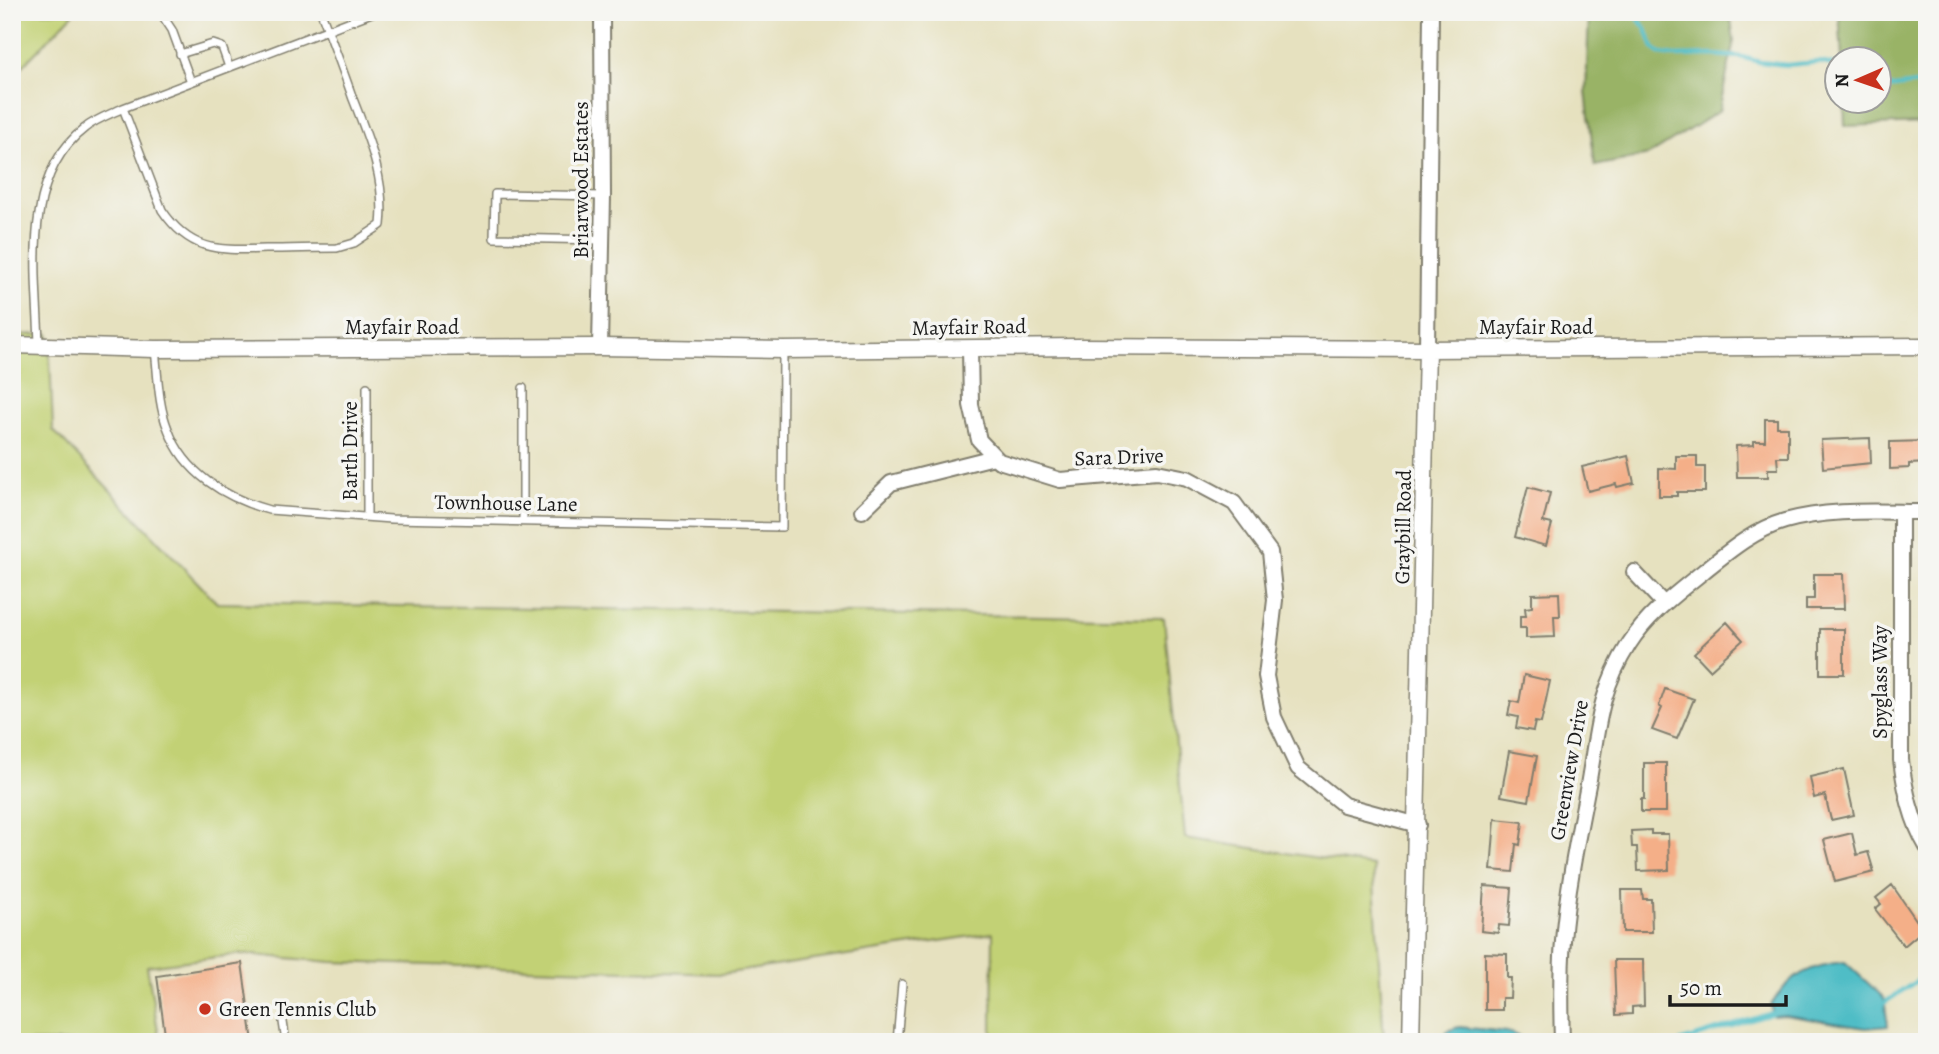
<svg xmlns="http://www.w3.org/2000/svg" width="1939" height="1054" font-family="Alegreya,serif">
	<rect width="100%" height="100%" fill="#f6f6f2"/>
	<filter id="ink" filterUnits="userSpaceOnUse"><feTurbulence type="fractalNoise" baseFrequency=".0143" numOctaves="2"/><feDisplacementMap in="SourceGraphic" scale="14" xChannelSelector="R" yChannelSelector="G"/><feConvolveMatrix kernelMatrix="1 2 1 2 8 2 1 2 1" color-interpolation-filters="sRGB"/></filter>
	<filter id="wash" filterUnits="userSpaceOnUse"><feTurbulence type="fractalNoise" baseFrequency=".00686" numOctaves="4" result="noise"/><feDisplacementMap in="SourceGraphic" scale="28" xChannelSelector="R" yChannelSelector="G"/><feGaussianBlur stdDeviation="1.57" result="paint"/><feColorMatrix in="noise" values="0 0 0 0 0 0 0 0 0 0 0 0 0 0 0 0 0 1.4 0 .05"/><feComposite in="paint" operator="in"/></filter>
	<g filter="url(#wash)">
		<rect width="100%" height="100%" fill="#e6e1bf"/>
		<!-- green -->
		<path fill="#c2d174" stroke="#6f7648" stroke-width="2" d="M12,12H75L12,77Z
			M49,334L53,430L217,603L1164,618L1185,838L1373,866L1384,1042H992L993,933L722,974L332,962L241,954L147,966L160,1042H12V335Z"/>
		<!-- forest -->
		<path fill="#99b366" stroke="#5a6841" stroke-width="2" d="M1589,12H1730L1734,41L1719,111L1649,155L1595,166L1586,92Z
			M1839,12H1927V123L1845,126L1844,102H1880V60L1842,59Z"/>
		<!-- water -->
		<path fill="#4fbdc6" stroke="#366c71" stroke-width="2" d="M1845,962L1884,998L1888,1026L1865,1028L1785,1015L1773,1016L1771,1005C1789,975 1811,965 1845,962Z
			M1459,1027L1507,1032L1519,1036L1520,1042H1445L1446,1031Z"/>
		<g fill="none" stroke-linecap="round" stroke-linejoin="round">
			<!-- stream -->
			<path stroke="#4fbdc6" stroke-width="4.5" d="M1633,12L1646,29L1653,48L1661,54L1674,56L1713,55L1741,57L1760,62L1787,65L1819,62L1838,66
				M1880,89L1917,84L1927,85
				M1881,1005L1927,974
				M1680,1042L1776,1012"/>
		</g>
		<g id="blocks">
			<!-- building -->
			<path fill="#f4af88" d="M1765,419H1777V427H1788V457H1777L1778,469H1768V477H1737L1736,446L1754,445V441H1765Z
				M1870,438L1871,463L1823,468L1821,440Z
				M1927,441V463L1909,464V468L1890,469V442Z
				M1628,456L1634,483L1617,487L1616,484L1588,491L1582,467Z
				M1676,456H1697V467H1705V492H1677V496H1659V468L1676,469Z
				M1528,487L1550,493L1543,522L1552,524L1546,546L1515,537Z
				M1814,574H1843L1844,609H1806V599H1814Z
				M1559,593L1560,616H1554L1555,637L1526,638V628H1520V616H1526L1525,608L1532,607V594Z
				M1727,622L1743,640L1710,670L1694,653Z
				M1820,629H1844V674H1820Z
				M1524,675L1550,681L1541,723L1535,722L1533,731L1516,728L1518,717L1508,715L1511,701L1519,703Z
				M1665,689L1694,699L1677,739L1652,730L1662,708L1659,706Z
				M1509,751L1537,756L1529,801L1501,796Z
				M1644,763H1666V812H1641V799H1644Z
				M1844,769L1854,815L1831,820L1825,795L1814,798L1810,777Z
				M1495,819L1523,822L1520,845L1516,844L1513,872L1491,870Z
				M1651,830V834H1668L1669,870L1638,871L1637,847H1632L1631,831Z
				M1852,833L1857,855L1868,852L1874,872L1835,882L1824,840Z
				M1892,885L1923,930L1904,946L1875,909L1881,904L1876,898Z
				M1484,886L1512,888L1509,926L1499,925L1498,933L1481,931Z
				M1622,890H1642L1643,899H1651L1652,932H1623Z
				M1485,953L1507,954V978H1511L1510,998H1502V1010H1485Z
				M1614,960H1643L1644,1006L1632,1007V1014L1616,1015Z
				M242,963L253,1042H166L157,976Z"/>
		</g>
	</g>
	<g filter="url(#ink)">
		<use href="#blocks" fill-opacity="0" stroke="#817e6e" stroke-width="2"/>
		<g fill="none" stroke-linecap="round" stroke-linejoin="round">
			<defs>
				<path id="service" d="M160,12L172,30L191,82
					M554,12L602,13
					M180,54L213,44L222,47L229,67
					M123,108L162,210C191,253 219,250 266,249C290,249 314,248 337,248L354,243L381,225C386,180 369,140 353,99C343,70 332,41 321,12
					M602,240L494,238L495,194L603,196
					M39,344C37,274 21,177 85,128C96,119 111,114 123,108L374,12
					M155,349C158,375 158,405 168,429C184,473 225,498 269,510L391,519L782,527L783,350
					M367,515V387
					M523,520V388
					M283,1022L286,1042
					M897,1042L902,984"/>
				<path id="minor" d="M600,347L603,196L602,12
					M970,348L971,405L979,440L999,461L1060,480L1157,472L1187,478L1234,503L1270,552L1275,600L1266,676L1274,717L1298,768L1344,805L1418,825
					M1427,349L1431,12
					M862,511L891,483L994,457
					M1901,512V760C1905,790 1911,820 1927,847
					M1634,572L1664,604
					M1562,1042C1561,1008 1560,975 1563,941C1567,889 1578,836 1588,785C1598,730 1598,693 1629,644C1648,614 1677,593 1704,571C1729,551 1754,530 1785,521C1831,508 1879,512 1927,512"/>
				<path id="tertiary" d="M12,345L155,349L600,347L783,350L1079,347L1427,349L1927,346
					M1411,1042L1427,349"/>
			</defs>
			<!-- service casing -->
			<use href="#service" stroke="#817e6e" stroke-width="10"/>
			<!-- minor casing -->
			<use href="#minor" stroke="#817e6e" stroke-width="18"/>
			<!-- tertiary casing -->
			<use href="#tertiary" stroke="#817e6e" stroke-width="19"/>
			<!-- service -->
			<use href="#service" stroke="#fff" stroke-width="7"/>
			<!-- minor -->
			<use href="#minor" stroke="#fff" stroke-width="14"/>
			<!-- tertiary -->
			<use href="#tertiary" stroke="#fff" stroke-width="16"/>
		</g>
	</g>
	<!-- markers -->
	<circle fill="#c8321e" stroke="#f6f6f2" stroke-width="2.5" cx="205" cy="1009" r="7"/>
	<g text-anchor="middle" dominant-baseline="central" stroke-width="7" stroke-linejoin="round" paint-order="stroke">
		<!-- street labels -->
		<g font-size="21" fill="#1c1c1c" stroke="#f6f6f2">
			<text transform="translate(581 180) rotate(-90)">Briarwood Estates</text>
			<text x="402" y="327">Mayfair Road</text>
			<text transform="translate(969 327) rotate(-1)">Mayfair Road</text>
			<text x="1536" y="327">Mayfair Road</text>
			<text transform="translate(350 451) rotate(-90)">Barth Drive</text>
			<text transform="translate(1119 457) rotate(-2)">Sara Drive</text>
			<text transform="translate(506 503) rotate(1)">Townhouse Lane</text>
			<text transform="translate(1403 527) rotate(-89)">Graybill Road</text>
			<text transform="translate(1880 682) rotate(-90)">Spyglass Way</text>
			<text transform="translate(1569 770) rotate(-80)">Greenview Drive</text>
		</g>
		<!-- poi labels -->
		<g font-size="21" fill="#1c1c1c" stroke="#f6f6f2" text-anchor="start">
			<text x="219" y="1009">Green Tennis Club</text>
		</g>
	</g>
	<!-- margin -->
	<rect width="1939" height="1054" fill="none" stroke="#f6f6f2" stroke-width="42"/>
	<!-- north arrow -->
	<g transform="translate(1858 80) rotate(268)"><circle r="33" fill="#f6f6f2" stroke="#9f9f9c" stroke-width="2"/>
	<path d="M0-5L12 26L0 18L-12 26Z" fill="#c8321e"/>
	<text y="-10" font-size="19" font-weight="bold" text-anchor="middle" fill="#1c1c1c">N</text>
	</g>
	<!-- scale -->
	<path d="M1670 995v10h116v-10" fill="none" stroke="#1c1c1c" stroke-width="3.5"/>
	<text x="1680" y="995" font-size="21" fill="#1c1c1c" stroke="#f6f6f2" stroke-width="5" paint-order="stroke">50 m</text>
</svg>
